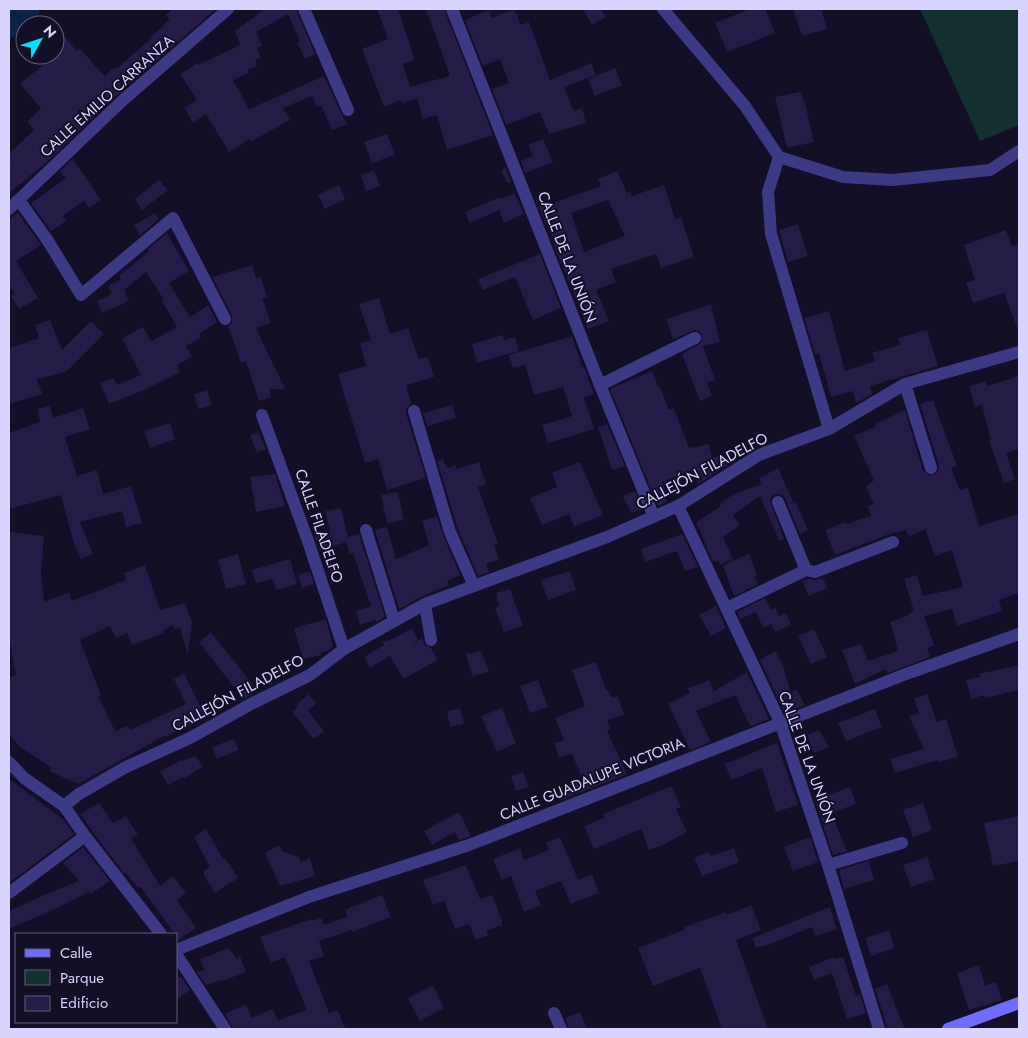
<svg xmlns="http://www.w3.org/2000/svg" width="1028" height="1038" font-family="Jost,sans-serif">
	<rect width="100%" height="100%" fill="#130f26"/>
	<!-- green -->
	<path fill="#12302f" d="M920,9H1019V125L980,141Z"/>
	<g fill="none" stroke-linecap="round" stroke-linejoin="round">
		<!-- river -->
		<path stroke="#0c2248" stroke-width="29" d="M9,23L25,9"/>
	</g>
	<!-- building -->
	<path fill="#241b47" fill-rule="evenodd" d="M173,9H216L117,95L48,161L9,193V154L34,130L27,122L41,108L20,84L55,55V45L64,36L77,51L80,48L104,76L115,67L117,68L152,38L151,37L170,19L166,15Z
		M265,9H296L315,54L305,59L297,42L300,41L288,14L256,32L262,46L257,48L261,58L255,60L257,66L248,70L249,73L233,80L249,109L324,76L341,113L347,124L332,130L321,105L317,107L312,96L283,108L290,120L252,141L250,139L229,152L206,114L193,123L184,108L197,100L180,74L197,63L198,65L240,45L235,31Z
		M377,9H398L415,60L403,64L410,87L450,76L426,9H444L493,135L447,150L437,115L423,119L417,98L402,103L401,100L384,107L362,49L388,39Z
		M514,9L521,25L529,22L550,80L591,63L596,75L564,87L574,111L582,108L586,123L549,134L540,112L506,125L492,89L509,83L500,59L483,66L465,20L488,10L492,18Z
		M583,9H601L606,17L592,25Z
		M750,9H765L775,33L727,52L715,23Z
		M793,9H821L827,29L802,36Z
		M615,68L622,85L595,96L588,79Z
		M800,92L805,103L814,142L787,148L775,97Z
		M387,134L395,155L372,163L364,142Z
		M543,139L553,162L525,173L521,161L533,156L528,145Z
		M73,159L101,200L89,208L84,201L63,216L66,221L51,231L31,203L66,178L59,172Z
		M506,168L511,182L507,183L501,170Z
		M374,170L380,186L366,191L361,175Z
		M617,171L627,193L630,191L632,196L664,185L675,219L681,217L694,257L661,268L656,254L611,269L616,282L596,290L609,321L588,329L555,248H556L547,221L545,222L539,208L601,186L598,179ZM608,200L625,236L584,252L571,213Z
		M159,180L168,190L142,210L135,199Z
		M339,185L345,199L325,209L318,195Z
		M514,193L524,214L504,223L499,210L470,223L465,212L500,197L501,199Z
		M18,213L41,245L16,261L38,298L19,309L11,296L15,294L9,284V219Z
		M155,213L159,219L140,235L134,225Z
		M798,224L808,256L788,262L779,230Z
		M1006,230L1012,246L1019,244V330H1018L1004,293L973,303L966,283L975,280L964,245Z
		M167,233L189,271L169,283L190,317L208,305L217,322L199,334L201,338L186,346L192,357L177,365L180,372L144,390L109,404L100,383L114,378L117,385L141,375L122,338L143,327L151,341L177,327L162,301L164,300L146,272L124,290L129,301L102,313L97,301L112,294L108,286L121,279L119,276L149,251L148,249Z
		M540,254L561,308L533,320L515,277L483,290L478,279Z
		M252,265L256,278L261,277L267,297L262,298L271,323L256,328L285,389H269L271,397L259,401L246,361L241,363L228,326L232,323V315L212,277Z
		M379,298L390,334L408,328L419,359L428,357L434,377L406,385L411,403L406,409V413L426,478L387,490L378,459L365,463L338,374L366,366L360,343L371,340L359,304Z
		M711,304L720,342L703,346L715,380L707,383L712,396L700,401L682,354L701,343L702,335L700,332L695,330L673,339L666,319Z
		M829,311L845,371L875,361L872,353L900,345L898,338L927,330L938,366L870,386L872,394L856,403L853,391L831,397L819,353L815,354L804,318Z
		M50,320L62,350L91,321L104,334L66,372L37,379L42,394L9,404V348L39,338L35,325Z
		M503,335L504,340L515,337L519,351L477,363L472,344Z
		M572,336L582,367H584L594,394L584,397L594,429L548,443L542,425L572,416L563,387L534,395L525,365L513,368L509,355Z
		M652,371L658,387H660L669,410L674,408L689,448L709,444L712,458L724,454L728,465L698,484L694,469L662,482L666,492L663,493L667,502L658,506L610,389Z
		M1019,376V449L1006,453L1015,479L1004,483L989,441H991L982,405L975,407L969,386L986,381L987,386Z
		M207,390L212,405L198,409L194,394Z
		M933,400L957,466L951,468L960,490L968,488L979,526L1019,514V593L999,600L1002,611L957,626L952,609L924,616L934,645L927,648L930,657L888,673L886,669L855,684L842,650L861,644L868,661L898,651L890,622L909,615V614L914,611L904,579L917,575L923,596L963,587L952,550L935,556L925,529L909,537L906,530L890,534L835,555L825,530L846,522L847,524L871,516L868,506L874,504L866,487L874,480L854,436L876,426L875,424L905,410L923,471L930,476L937,473L939,466L920,404Z
		M452,405L456,418L427,426L423,413Z
		M50,406L53,418L83,408L90,429L65,437L77,476L97,470L103,494L131,486L142,523L126,527L122,511L80,522L93,554L81,559L74,544L61,495L9,509V433L40,422L37,409Z
		M170,423L175,439L150,448L144,431Z
		M607,424L625,466L612,470L598,427Z
		M259,432L266,449L257,453L250,435Z
		M443,459L447,468L455,465L457,469L479,462L486,484L478,487L498,544L494,545L499,560L486,564L489,572L478,576L458,529L437,461Z
		M580,462L603,515L574,527L569,514L542,525L530,498L557,487L552,473Z
		M778,468L794,504L796,502L808,530L800,534L785,498L783,495L775,494L771,497L770,501L784,539L779,541L760,496L733,515L740,525L723,537L733,559L720,565L718,561L713,562L696,522L721,506L719,504L734,494L762,484L759,478Z
		M275,474L285,506L256,512L250,477Z
		M635,491L642,509L631,513L623,496Z
		M398,492L404,520L387,523L381,495Z
		M341,508L348,537L359,534L385,617L376,622L375,620L360,625L356,611L371,606L353,553L350,554L346,542L320,551L315,537L330,531L325,511Z
		M437,516L443,535L460,575L447,581L449,585L414,600V601L399,609L375,530L387,527L396,559L429,545L422,521Z
		M9,532L44,536L41,574L44,602L69,592L72,601L126,580L124,573L145,565L160,610L185,603L192,622L188,655L180,628L175,629L172,625L163,631L164,633L132,645L127,633L116,638L110,626L80,640L101,695L98,696L115,731L128,726L130,730L186,704L174,679L184,673L206,718L165,737L164,736L78,784L49,771L52,768L20,747L9,734V678L16,675L9,636Z
		M682,534L698,567L685,571L677,551L645,562L641,549Z
		M238,554L246,584L226,589L218,560Z
		M749,554L757,575L754,576L758,584L734,596L723,565Z
		M290,559L297,584L276,590L273,579L256,583L252,570Z
		M310,571L314,584L302,588L298,575Z
		M570,571L576,590L548,600L541,580Z
		M823,578L827,588L809,596L802,581L808,579L814,580Z
		M510,589L523,626L504,632L495,608L499,606L496,593Z
		M765,598L771,610L775,608L779,616L786,613L791,625L775,632L771,624L763,628L756,612L740,619L737,612Z
		M716,606L726,628L711,636L699,615Z
		M326,619L333,647L328,651L320,653L321,655L303,659L294,628Z
		M412,629L418,639L412,644L422,638L424,645L431,648L438,660L403,679L390,656L370,668L364,657L384,645L382,641H388Z
		M814,629L827,657L811,664L798,636Z
		M211,632L257,690L251,695L243,699L199,642Z
		M481,651L489,672L472,676L466,654Z
		M775,651L785,669L784,670L791,692L797,690L805,705L785,713L760,660Z
		M596,662L606,690H608L612,698L618,696L624,715L607,720L610,729L607,731L627,774L563,799L558,789L582,778L572,754L559,758L554,743L564,740L555,718L585,706L572,670Z
		M1019,665V690L985,698L984,695L971,699L966,680L980,677L979,674Z
		M747,672L769,719L750,726L735,695L696,711L711,742L690,750L668,704L690,693L688,688L709,680L714,691Z
		M538,680L548,707L530,713L520,686Z
		M309,694L316,704L308,711L324,731L314,739L292,712L298,707L296,705Z
		M927,694L937,722L946,719L958,757L938,762V760L895,773L890,759L924,749L909,716L919,713L914,699Z
		M460,708L464,724L450,727L447,711Z
		M502,708L516,743L497,752L481,716Z
		M875,709L882,727L846,741L838,723Z
		M819,730L829,747L814,753L807,735Z
		M234,739L239,750L217,759L212,747Z
		M777,743L798,805L776,812L762,768L731,780L725,764Z
		M195,756L203,766L184,779L183,777L168,785L160,771L181,760L182,761Z
		M523,772L529,787L516,791L511,776Z
		M9,779L63,819L74,834L9,883Z
		M671,786L681,807L676,809L687,832L661,846L649,850L641,829L594,849L584,826L604,818L603,814Z
		M850,787L856,804L831,813L847,851L833,855L815,800Z
		M99,803L113,823L126,816L138,835L131,838L160,886L173,876L186,893L177,900L196,928L179,940L140,886L138,888L125,872L124,873L92,831L80,814Z
		M923,803L932,830L913,837L903,810Z
		M459,812L471,836L459,840L455,832L432,845L424,831Z
		M1019,816V861L993,866L984,823Z
		M206,829L223,859L225,858L238,878L215,893L204,876V871L210,867L194,837Z
		M560,837L578,880L592,874L599,893L571,904L561,881L535,891L541,905L524,912L511,876L502,880L493,859L520,848L524,860L549,850L546,843Z
		M810,837L818,862L793,871L784,847Z
		M279,845L282,851L299,857L301,862L310,858L315,876L280,886L265,853Z
		M83,847L110,881L90,894L89,892L55,909L9,929V911L44,895L79,881L63,863Z
		M734,848L739,862L702,876L694,858L709,852L711,856Z
		M927,857L935,879L911,887L903,865Z
		M869,861L874,880L844,889L839,870Z
		M466,865L480,899L492,895L502,920V925L486,931L488,935L476,940L469,924L455,929L444,901L433,905L423,880Z
		M382,895L391,917L352,932V930L319,941L324,956L309,961L329,1013L337,1010L346,1029H233L225,1014L246,1004L252,1018L272,1009L278,1020L307,1010L285,957L271,963L260,937L311,919L312,921L321,918L324,925L347,917L345,910Z
		M751,905L761,930L736,940L768,1029H722L700,968L653,986L638,948L686,929L685,927L726,912L727,915Z
		M830,907L837,929L816,936L812,927L762,947L761,946L756,948L752,938Z
		M889,930L895,948L871,956L865,938Z
		M229,948L237,959L240,956L246,972L223,981L222,980L206,985L197,972L204,970L200,959Z
		M834,957L835,959L843,957L856,996L860,994L866,1013L847,1019L832,973L814,980L809,967Z
		M979,965L985,986L996,982L1002,1000L969,1010L957,973Z
		M181,977L190,990L176,1000V978Z
		M887,984L898,1013L905,1029H888L875,989Z
		M433,985L444,1008L420,1021L408,998Z
		M580,1012L587,1029H569L565,1018Z"/>
	<g fill="none" stroke-linecap="round" stroke-linejoin="round">
		<!-- minor -->
		<path stroke="#3d3a85" stroke-width="12" d="M304,9L348,110
			M452,9L600,385L654,517
			M663,9L745,106L779,157L768,192L771,234L829,429
			M779,157L843,177L893,180L990,170L1019,151
			M19,200L48,241L81,295L173,218L225,319
			M9,209L122,101L228,9
			M905,384L931,468
			M600,385L695,338
			M414,411L450,532L474,586
			M262,415L308,541L344,649
			M678,506L780,722L828,865L879,1029
			M366,530L394,620
			M806,570L815,572L893,542
			M425,604L431,640
			M727,608L806,570L778,502
			M9,762L24,778L64,806L85,836L161,934
			M64,806L79,794L126,767L190,738L251,704L310,675L344,649L425,604L607,537L678,506L759,455L829,429L905,384L1019,352
			M828,865L902,843
			M9,893L85,836
			M176,950L309,897L469,845L906,674L1019,634
			M176,954L225,1029
			M554,1013L561,1029"/>
		<!-- secondary -->
		<path stroke="#6f6bff" stroke-width="12" d="M948,1029L1019,1003"/>
	</g>
	<g text-anchor="middle" dominant-baseline="central" stroke-width="4" stroke-linejoin="round" paint-order="stroke">
		<!-- street labels -->
		<g font-size="15" fill="#d9d4ff" stroke="#130f26">
			<text transform="translate(107 96) rotate(-42)">CALLE EMILIO CARRANZA</text>
			<text transform="translate(567 257) rotate(69)">CALLE DE LA UNIÓN</text>
			<text transform="translate(702 471) rotate(-28)">CALLEJÓN FILADELFO</text>
			<text transform="translate(319 526) rotate(71)">CALLE FILADELFO</text>
			<text transform="translate(238 693) rotate(-28)">CALLEJÓN FILADELFO</text>
			<text transform="translate(807 757) rotate(70)">CALLE DE LA UNIÓN</text>
			<text transform="translate(592 779) rotate(-22)">CALLE GUADALUPE VICTORIA</text>
		</g>
	</g>
	<!-- border -->
	<rect width="1028" height="1038" fill="none" stroke="#d9d4ff" stroke-width="20"/>
	<!-- legend -->
	<rect x="15" y="933" width="162" height="90" fill="#130f26" stroke="#625e7d"/>
	<rect x="25" y="949" width="25" height="8" fill="#6f6bff" stroke="#625e7d"/>
	<text x="60" y="958" font-size="15" fill="#d9d4ff">Calle</text>
	<rect x="25" y="970" width="25" height="15" fill="#12302f" stroke="#625e7d"/>
	<text x="60" y="983" font-size="15" fill="#d9d4ff">Parque</text>
	<rect x="25" y="996" width="25" height="15" fill="#241b47" stroke="#625e7d"/>
	<text x="60" y="1008" font-size="15" fill="#d9d4ff">Edificio</text>
	<!-- north arrow -->
	<g transform="translate(40 40) rotate(50)"><circle r="24" fill="#130f26" stroke="#625e7d"/>
	<path d="M0-4L9 19L0 12L-9 19Z" fill="#00e5ff"/>
	<text y="-8" font-size="14" font-weight="bold" text-anchor="middle" fill="#d9d4ff">N</text>
	</g>
</svg>
